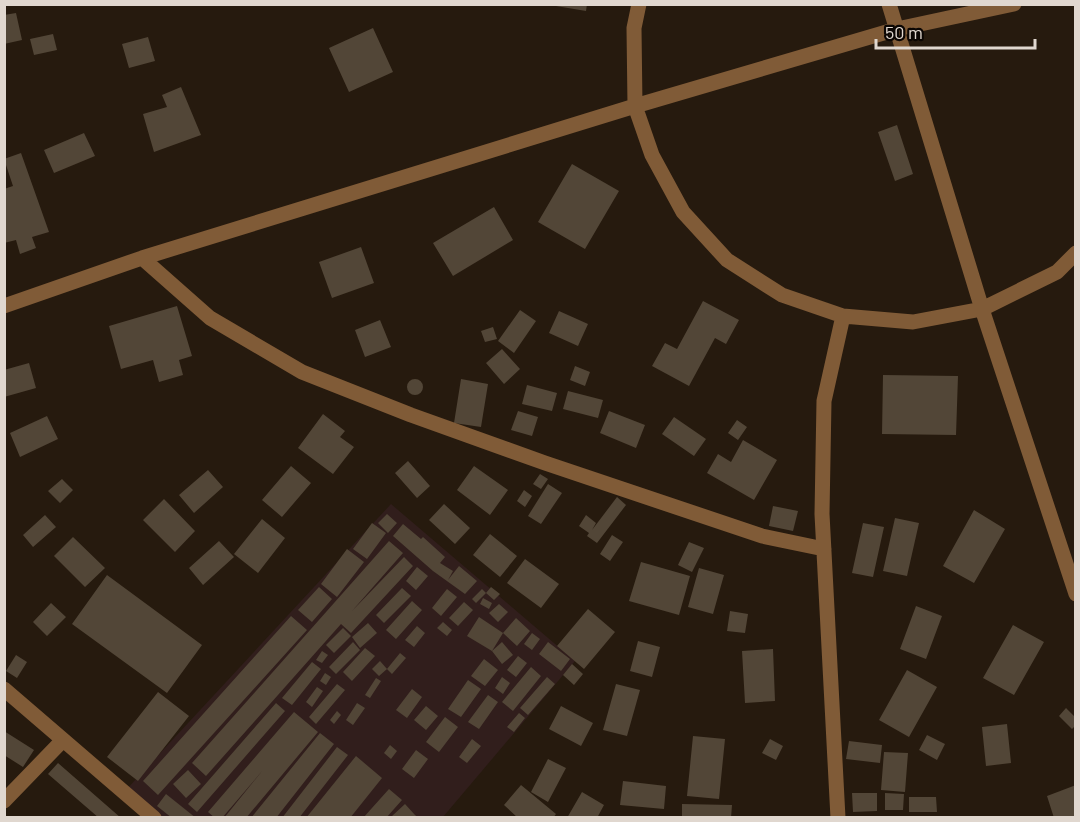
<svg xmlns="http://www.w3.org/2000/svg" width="1080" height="822" font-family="Barlow,sans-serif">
	<rect width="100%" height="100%" fill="#261a0e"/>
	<!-- commercial -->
	<path fill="#311e1c" d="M391,504L575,661L443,817H160L125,791Z"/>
	<!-- building -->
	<path fill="#524637" d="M544,4H587L586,11Z
		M16,13L22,40L4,44V15Z
		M373,28L393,72L349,92L329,48Z
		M53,34L57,50L34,55L30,39Z
		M148,37L155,61L129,68L122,44Z
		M181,87L201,135L154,152L143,114L167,107L162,95Z
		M897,125L913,174L895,181L878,132Z
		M84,133L95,156L54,173L44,150Z
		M21,153L49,232L32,237L36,248L20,254L16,240L4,243V189L13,186L4,159Z
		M572,164L619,191L585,249L538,222Z
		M494,207L513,240L453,276L433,243Z
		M361,247L374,283L332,298L319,262Z
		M703,301L739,320L726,344L715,338L689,386L652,366L665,343L677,349Z
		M177,306L192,356L179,360L183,375L159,382L153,360L121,369L109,326Z
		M520,310L536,321L514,353L498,341Z
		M559,311L588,324L578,346L549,333Z
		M380,320L391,347L365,357L355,330Z
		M493,327L497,339L485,342L481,331Z
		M502,349L520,369L504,384L486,363Z
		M29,363L36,388L4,397V370Z
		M575,366L590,372L585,386L570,380Z
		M883,375L958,376L956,435L882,434Z
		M407 387a8 8 0 1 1 16 0a8 8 0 1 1-16 0Z
		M461,379L488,384L481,427L454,423Z
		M527,385L557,393L552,411L522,404Z
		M568,391L603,400L598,418L563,409Z
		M518,411L538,417L532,436L511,430Z
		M609,411L645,425L636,448L600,433Z
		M323,414L345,431L340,437L354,447L333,474L298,448Z
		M47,416L58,439L20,457L10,433Z
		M674,417L706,439L694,456L662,434Z
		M737,420L747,427L738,440L728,433Z
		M743,440L777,460L754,500L707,473L718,454L731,462Z
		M408,461L430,486L417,498L395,473Z
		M291,466L311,483L282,517L262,500Z
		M474,466L508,490L490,515L457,490Z
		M208,470L223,487L194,513L179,495Z
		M540,474L548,479L541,489L533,484Z
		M62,479L73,490L60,503L48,491Z
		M548,484L562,493L541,524L528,516Z
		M524,490L532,496L525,507L517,501Z
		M617,497L626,505L597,543L587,536L589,533L579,526L586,515L596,523L592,530Z
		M164,499L195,531L175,552L143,520Z
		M444,504L470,528L455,544L429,520Z
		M773,506L798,511L793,531L769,526Z
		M974,510L1005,529L974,583L943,566Z
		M387,514L397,523L388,533L378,523Z
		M45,515L56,527L33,547L23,535Z
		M895,518L919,523L907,576L883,571Z
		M262,519L285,538L258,573L234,554Z
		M372,523L386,533L367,559L353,549Z
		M863,523L884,527L873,577L852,573Z
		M403,524L421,539L423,537L445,557L440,563L453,571L448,580L459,566L477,581L465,594L433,571L393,536Z
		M490,534L517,556L500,577L473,555Z
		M612,535L623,542L610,561L600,554Z
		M73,537L105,568L85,587L54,556Z
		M219,541L234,557L203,585L189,568Z
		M389,541L403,553L352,611L404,557L413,566L351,633L341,624L206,776L192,763Z
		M689,542L704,548L692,572L678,565Z
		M347,549L364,562L337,597L321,584Z
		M525,559L559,584L541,608L507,583Z
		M641,562L690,576L679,615L629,601Z
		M417,567L428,576L416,590L406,581Z
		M699,568L724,575L713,614L688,607Z
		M107,575L202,645L167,693L72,624Z
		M319,587L332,599L312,622L298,610Z
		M491,587L500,594L494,600L486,593L476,603L472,599L482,589L486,593Z
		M402,588L411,596L384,623L376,615Z
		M447,589L457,597L441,616L432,608Z
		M483,598L492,603L489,609L480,604Z
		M412,601L422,610L396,639L386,630Z
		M464,602L473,610L458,626L449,618Z
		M51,603L66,617L47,636L33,622Z
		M499,604L508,612L498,622L489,613Z
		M916,606L942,616L926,659L900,649Z
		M588,609L615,632L584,669L557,646Z
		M730,611L748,614L745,633L727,631Z
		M291,616L307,630L158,795L143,781Z
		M479,617L503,633L516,618L530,631L517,646L503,633L492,651L467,636Z
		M443,622L452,630L447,636L437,628Z
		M368,623L377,633L360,648L352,637Z
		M1013,625L1044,642L1014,695L983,678Z
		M417,626L425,633L414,647L405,640Z
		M343,628L351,636L334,653L326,645Z
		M532,633L540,639L532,650L524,644Z
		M638,641L660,647L652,677L630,671Z
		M353,642L360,650L336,674L329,667Z
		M502,642L513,655L502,664L492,651Z
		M548,642L570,659L561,671L539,654Z
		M365,648L375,656L352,681L343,672Z
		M773,649L775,701L745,703L742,651Z
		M322,651L328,655L322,663L316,660Z
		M400,653L406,658L392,674L387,669Z
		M16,655L27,662L17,678L6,671Z
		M518,656L527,663L516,677L507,670Z
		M484,659L498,670L485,686L471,676Z
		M380,661L387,669L379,676L372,669Z
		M312,662L321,669L292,705L282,698Z
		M572,664L583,674L574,685L563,675Z
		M531,667L541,676L513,711L502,702Z
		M907,670L937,687L909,737L879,720Z
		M325,673L331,677L326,685L320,681Z
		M502,677L510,683L503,694L495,688Z
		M547,677L555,684L528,715L520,708Z
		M376,678L381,681L370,698L365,695Z
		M468,680L481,689L461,717L448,709Z
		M337,684L345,690L316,724L309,717Z
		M616,684L640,690L627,736L603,730Z
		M317,687L323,691L312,707L306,702Z
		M412,689L422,697L407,718L396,710Z
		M158,692L189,716L138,781L107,757Z
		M488,695L498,702L479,729L468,722Z
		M276,703L285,711L197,812L188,804Z
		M357,703L365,708L353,725L346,720Z
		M426,706L438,716L426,730L414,720Z
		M561,706L593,723L581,746L549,729Z
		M1066,708L1076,718V725L1072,729L1059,716Z
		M337,711L341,715L334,724L330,720Z
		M294,712L318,732L246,818H224L263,770L222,818H215L208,812Z
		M519,713L525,718L514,732L507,727Z
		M445,717L458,727L439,752L426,742Z
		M1007,724L1011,763L986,766L982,727Z
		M4,731L34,750L23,767L4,755Z
		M320,733L334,744L276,818H251Z
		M927,735L945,744L937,760L919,750Z
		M693,736L725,739L719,799L687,796Z
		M472,739L481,746L467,763L459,757Z
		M770,739L783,746L776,760L762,753Z
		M849,741L882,745L880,763L846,759Z
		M390,745L397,751L391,759L384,753Z
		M337,747L348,755L299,818H282Z
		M416,750L428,759L414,778L402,769Z
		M884,752L908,753L905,792L881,790Z
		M356,756L382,778L350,818H306Z
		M548,759L566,768L548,802L531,792Z
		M58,763L121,818H99L48,774Z
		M188,770L201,784L186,798L173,784Z
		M623,781L666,786L664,809L620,805Z
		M521,785L556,814L553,818H518L504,805Z
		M1076,785V818H1054L1047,796Z
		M389,789L402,800L386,818H363Z
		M582,792L604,805L597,818H567Z
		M852,793H877V811L853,812Z
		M885,793L904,794L903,810H885Z
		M166,794L196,818H172L157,806Z
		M909,797H936L937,812H909Z
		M405,804L415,815L419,818H393L392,816Z
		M682,804L732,805L731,818H682Z"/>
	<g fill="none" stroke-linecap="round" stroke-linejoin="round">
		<!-- minor -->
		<path stroke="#805b37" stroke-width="15" d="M639,4L634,28L635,106L652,155L683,212L727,260L782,295L843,316L913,322L982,309L1057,272L1076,253
			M889,4L982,309L1076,594
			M142,258L210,318L302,372L411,415L545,463L762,536L824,549
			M4,306L142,258L635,106L897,29L1014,4
			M4,689L154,818
			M4,801L63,740
			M838,818L822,514L824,401L843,316"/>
	</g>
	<!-- border -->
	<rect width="1080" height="822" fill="none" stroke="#e0d7cf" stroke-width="12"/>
	<!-- scale -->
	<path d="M876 39v9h159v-9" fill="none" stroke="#e0d7cf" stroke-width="3"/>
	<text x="885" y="39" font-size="18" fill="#e0d7cf" stroke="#0b0603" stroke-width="4.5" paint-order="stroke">50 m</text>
</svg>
